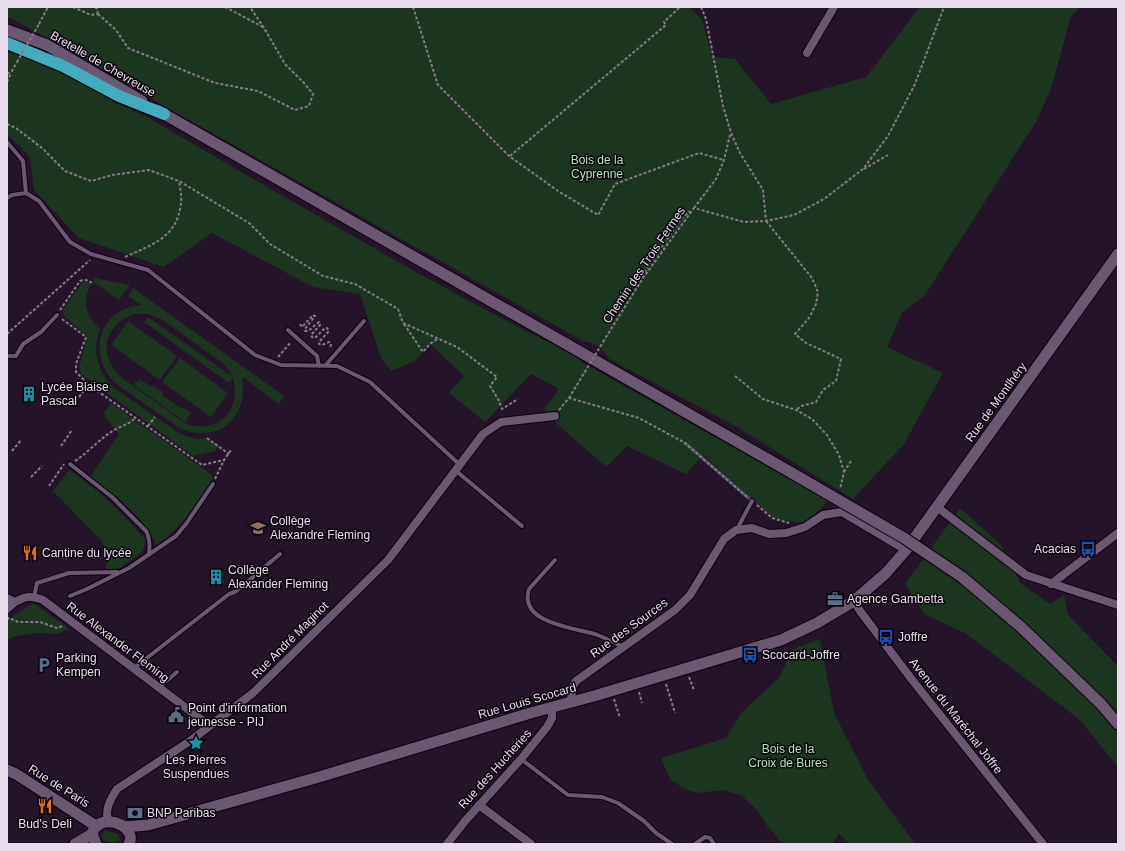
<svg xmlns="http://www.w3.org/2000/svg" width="1125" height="851" font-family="Arial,sans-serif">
	<rect width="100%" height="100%" fill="#241329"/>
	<!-- green -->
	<path fill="#1c351f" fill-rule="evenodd" d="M7,7H689L702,19L712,57L735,59L771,104L866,77L920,7H1081L1071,16L1051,89L1036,122L925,295L902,313L887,347L943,373L904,444L853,499L737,427L609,359C602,348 596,343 583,341L176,113L98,67L16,21L7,17Z
		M7,51L67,73L116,103L149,118L257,181L414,271L518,327L580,358L582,363L598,371L828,501L805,523L779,520L771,516L703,455L686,474L627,446L606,467L556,423L544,409L559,389L531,374L485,422L449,393L464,376L430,344L415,361L391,371L381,358L360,294L313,287L212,233L164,267L79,238L34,190L30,157L7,134Z
		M94,278H95L130,285L119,300L93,282Z
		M85,282L90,283L91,285C81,300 87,318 100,329C92,351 97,370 113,387L176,431L186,436L197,439L207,438L219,446L215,451L193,456L81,374L79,368L87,336L64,316L62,311L82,283Z
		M133,288L284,396L279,404L244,378L242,380C249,420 214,446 178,427L116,384C86,355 98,309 141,305L128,296ZM135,314H148L161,319L224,364C247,388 232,431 196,426C191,426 186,423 182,421L121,377C97,355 104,324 135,314Z
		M148,317L233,377L229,383L144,322Z
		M128,321L177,356L160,380L111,345Z
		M180,358L228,393L211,417L162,382Z
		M139,379L152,387L153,386L162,392V395L181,408H184L191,413L185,422L134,385Z
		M111,403L212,475L213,478C198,502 180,530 156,545C146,519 114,494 92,478L91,476L117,437L118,433L106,418L104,413Z
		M69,470C98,489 122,513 145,539L144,548L140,554L120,568L105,570L109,557L101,540L53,491Z
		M960,508L1002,546L1020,583L1050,604L1064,595L1068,615L1118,666V767L1080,720L965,633L924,614L905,584Z
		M34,603L69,629L57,634L37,633L11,637L7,640V622L12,617Z
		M820,639L834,713L867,778L915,844H850L839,834L832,844H783L768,827L757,810L742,796L724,790L696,793L683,788L670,779L661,758L726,738L741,713L780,677L792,649Z
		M105,830L117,834L119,836L120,840L115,843L105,841L101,836Z"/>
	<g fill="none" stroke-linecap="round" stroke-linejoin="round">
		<!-- stream -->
		<path stroke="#464c5b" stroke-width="3" d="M685,443L752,501"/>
		<defs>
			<path id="lane" d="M7,142L23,161L26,193
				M7,198L12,195L26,193L39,201L70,242L91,254L148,270L255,355L281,365L337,366L370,382L459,464
				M288,330L317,356L319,366
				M7,356H16L23,344L41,332L57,315
				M325,366L364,321
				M70,464L112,497L146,531C150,538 150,545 149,553
				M455,470L522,526
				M737,529L752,501
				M555,560L529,589C518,623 574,628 595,634C605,638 614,642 623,647
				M70,596L87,589L129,568L176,536L186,524L213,484
				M34,597L37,583L69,573L117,572
				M134,668L229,594L235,592L280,554
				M159,687L177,672
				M521,759L568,795L602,797L618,803L644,821L656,833L672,844
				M695,844L705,837L710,838L714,844"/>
			<path id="street" d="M807,53L834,7
				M937,507L1026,575L1118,605
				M1051,584L1118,533
				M7,598L15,602C27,595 30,596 43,600L210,726
				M854,601L860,611L913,681L1043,844
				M7,609L15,602
				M571,701L572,688L576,681L675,610L690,595L724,539L736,530L752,528L769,534L786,533L805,527L823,515L842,512L906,550
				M479,805L531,844
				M108,821C105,808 110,800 117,789L190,741L253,693L388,560L483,434L501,422L555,416
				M447,844L465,821L521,759L547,727L552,718V706"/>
			<path id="secondary" d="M7,30L47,45L142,101
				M157,110L792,473
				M962,577L1021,627L1101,704L1118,724
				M7,770L16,774L96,826
				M124,827L148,825L319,777L534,712L594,696L781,640L817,623L854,601L886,573L906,550L1118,254
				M75,844L92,834
				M96,844L92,834C93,831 94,828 97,826C108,815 137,827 129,844"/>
			<path id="highway" d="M7,43L63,66L119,96L164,114"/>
		</defs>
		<!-- lane casing -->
		<use href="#lane" stroke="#0d0111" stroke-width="6"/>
		<!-- street casing -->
		<use href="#street" stroke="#0d0111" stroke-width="10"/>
		<!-- secondary casing -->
		<use href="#secondary" stroke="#0d0111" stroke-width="13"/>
		<!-- highway casing -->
		<use href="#highway" stroke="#0d0111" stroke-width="14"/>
		<!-- path -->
		<path stroke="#887a8d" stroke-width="2" stroke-dasharray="3 2" stroke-linecap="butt" d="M73,7L91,15L98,14
			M95,7L97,9L98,14
			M225,7L263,27
			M413,7L438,85L509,156L558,191L598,215L615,184L699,153L724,160
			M701,7L706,19L723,106L731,133L740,153L763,190L766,221
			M98,14L116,30L128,48L215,83L258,91L295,110L309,106L313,94L304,83L285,64L264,28L250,7
			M39,24L48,7
			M7,74L12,71L17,62
			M7,82L11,73
			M7,124L16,128L42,148L65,171L91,181L112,175L149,170L179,181L249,223L270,244L323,276L355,284L398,309L403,323L457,347L497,377L490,386L498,399L502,409L518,399
			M510,156L666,25L664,22L680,7
			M864,169L888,155
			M694,208L716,179L724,160L730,135
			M766,221L812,278L818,292L816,304L809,318L795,334L806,343L841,359L836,381L823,390L816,402L801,406L796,410
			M125,257C153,244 177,238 181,203C182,196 180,188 179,181
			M643,277V274L681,219L690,211
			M60,310L80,281C85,279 88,280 92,283
			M62,319L86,337L76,364V372L89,385L202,465L224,460L231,450
			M300,324L302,327L313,315L315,316L305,329V331H308L319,322L320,325L311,335L312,337L315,338L325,328H327L329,331L319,342V344L322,345L329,342L331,344L330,349
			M404,324L423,352L430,344L439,338
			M7,334L90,260
			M603,342L643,278L694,208L744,222L766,221L794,215L824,199L863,169L888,136L915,84L944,7
			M278,357L291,342
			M735,376L763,399L796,410L812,419L827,435L839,455L844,472L840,489
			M79,397L89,385
			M559,410L569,398L639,418L685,443L747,497
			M148,426L155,417
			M207,438L229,454
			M61,446L72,430
			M12,451L21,440
			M75,461C90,451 100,438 116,429C123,425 130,424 135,418
			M844,472L851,461
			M31,477L42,466
			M215,479L224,460
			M49,486L64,464
			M757,505L772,518L789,523
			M61,557L65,559L69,557V553L67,550
			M7,620L9,618L18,622H40L57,628L63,626
			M689,677L694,690
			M666,684L675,713
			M639,692L642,703
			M614,699L620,718"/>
		<!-- lane -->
		<use href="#lane" stroke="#6b5772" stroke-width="4"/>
		<!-- street -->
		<use href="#street" stroke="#6b5772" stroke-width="8"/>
		<!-- secondary -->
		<use href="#secondary" stroke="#6b5772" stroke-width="11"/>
		<!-- highway -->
		<use href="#highway" stroke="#42abbc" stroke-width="12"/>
		<defs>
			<path id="secondary-bridge" d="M792,473L904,538L962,577"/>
		</defs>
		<!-- secondary-bridge casing -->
		<use href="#secondary-bridge" stroke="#0d0111" stroke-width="13" stroke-linecap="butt"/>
		<!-- path-bridge -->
		<path stroke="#887a8d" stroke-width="2" stroke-dasharray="3 2" stroke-linecap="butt" d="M17,62L39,24
			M569,398L603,342"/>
		<!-- secondary-bridge -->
		<use href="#secondary-bridge" stroke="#6b5772" stroke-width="11"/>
	</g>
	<!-- icons -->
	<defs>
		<symbol id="building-bare" viewBox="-9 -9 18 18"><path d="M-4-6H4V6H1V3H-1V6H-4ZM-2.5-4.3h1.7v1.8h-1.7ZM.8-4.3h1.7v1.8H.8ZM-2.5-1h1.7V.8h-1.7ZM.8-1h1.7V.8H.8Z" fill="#0f9aa8" stroke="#09040b" stroke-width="2.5" paint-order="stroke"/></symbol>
		<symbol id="school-bare" viewBox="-9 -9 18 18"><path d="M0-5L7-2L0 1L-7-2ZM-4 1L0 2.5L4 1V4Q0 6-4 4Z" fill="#8d6e63" stroke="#09040b" stroke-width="2.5" paint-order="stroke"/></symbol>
		<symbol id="bus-bare" viewBox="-9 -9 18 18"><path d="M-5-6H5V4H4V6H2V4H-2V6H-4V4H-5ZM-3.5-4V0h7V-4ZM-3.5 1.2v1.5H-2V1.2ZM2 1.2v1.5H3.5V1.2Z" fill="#1a4fb4" stroke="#09040b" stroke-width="2.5" paint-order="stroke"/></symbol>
		<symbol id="restaurant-bare" viewBox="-9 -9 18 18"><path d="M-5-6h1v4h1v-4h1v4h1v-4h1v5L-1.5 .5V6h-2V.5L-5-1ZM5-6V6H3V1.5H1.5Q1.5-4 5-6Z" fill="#e8710a" stroke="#09040b" stroke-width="2.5" paint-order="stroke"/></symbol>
		<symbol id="office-bare" viewBox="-9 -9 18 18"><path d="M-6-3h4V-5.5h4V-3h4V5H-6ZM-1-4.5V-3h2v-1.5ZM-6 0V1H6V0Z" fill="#5c6f8a" stroke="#09040b" stroke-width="2.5" paint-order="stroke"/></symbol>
		<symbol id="parking-bare" viewBox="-9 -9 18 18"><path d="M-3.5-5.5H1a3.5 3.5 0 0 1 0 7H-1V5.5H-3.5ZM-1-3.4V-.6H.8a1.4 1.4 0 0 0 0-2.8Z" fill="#5c6f8a" stroke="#09040b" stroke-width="2.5" paint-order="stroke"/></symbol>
		<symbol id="civic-bare" viewBox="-9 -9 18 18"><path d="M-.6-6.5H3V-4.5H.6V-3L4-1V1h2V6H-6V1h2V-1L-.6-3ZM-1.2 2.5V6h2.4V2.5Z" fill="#5c6f8a" stroke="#09040b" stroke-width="2.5" paint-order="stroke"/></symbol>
		<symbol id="sight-bare" viewBox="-9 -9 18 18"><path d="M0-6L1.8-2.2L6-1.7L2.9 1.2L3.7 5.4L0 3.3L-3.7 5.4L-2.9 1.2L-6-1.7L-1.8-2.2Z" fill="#0f9aa8" stroke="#09040b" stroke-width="2.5" paint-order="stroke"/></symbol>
		<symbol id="bank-bare" viewBox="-9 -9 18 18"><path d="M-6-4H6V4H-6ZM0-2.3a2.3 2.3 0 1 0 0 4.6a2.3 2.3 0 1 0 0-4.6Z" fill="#5c6f8a" stroke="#09040b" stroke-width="2.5" paint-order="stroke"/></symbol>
	</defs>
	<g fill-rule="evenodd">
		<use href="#building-bare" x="18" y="383" width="22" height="22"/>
		<use href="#school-bare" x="247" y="517" width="22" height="22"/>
		<use href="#bus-bare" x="1077" y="538" width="22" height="22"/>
		<use href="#restaurant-bare" x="19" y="542" width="22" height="22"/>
		<use href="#building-bare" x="205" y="566" width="22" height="22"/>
		<use href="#office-bare" x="824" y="588" width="22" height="22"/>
		<use href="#bus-bare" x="875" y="626" width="22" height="22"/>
		<use href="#bus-bare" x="739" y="644" width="22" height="22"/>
		<use href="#parking-bare" x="33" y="654" width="22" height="22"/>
		<use href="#civic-bare" x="165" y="704" width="22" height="22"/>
		<use href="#sight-bare" x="185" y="732" width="22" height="22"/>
		<use href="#restaurant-bare" x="34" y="795" width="22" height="22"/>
		<use href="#bank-bare" x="124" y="802" width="22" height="22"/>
	</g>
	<g text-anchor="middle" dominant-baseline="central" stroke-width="3" stroke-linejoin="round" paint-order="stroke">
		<!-- street labels -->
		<g font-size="12" fill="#e9dded" stroke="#09040b">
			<text transform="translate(103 64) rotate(30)">Bretelle de Chevreuse</text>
			<text transform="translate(644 265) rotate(-56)">Chemin des Trois Fermes</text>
			<text transform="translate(996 402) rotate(-54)">Rue de Montlhéry</text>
			<text transform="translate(629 628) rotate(-36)">Rue des Sources</text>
			<text transform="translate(290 640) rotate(-45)">Rue André Maginot</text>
			<text transform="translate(118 642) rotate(37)">Rue Alexander Fleming</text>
			<text transform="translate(527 701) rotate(-16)">Rue Louis Scocard</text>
			<text transform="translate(956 716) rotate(52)">Avenue du Maréchal Joffre</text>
			<text transform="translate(495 769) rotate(-48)">Rue des Hucheries</text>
			<text transform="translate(59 786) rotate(32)">Rue de Paris</text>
		</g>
		<!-- park labels -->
		<g font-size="12" fill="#b0e5b4" stroke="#09040b">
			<text x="597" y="160">Bois de la<tspan x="597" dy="14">Cyprenne</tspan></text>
			<text x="788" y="749">Bois de la<tspan x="788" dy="14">Croix de Bures</tspan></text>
		</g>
		<!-- poi labels -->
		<g font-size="12" fill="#e9dded" stroke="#09040b" text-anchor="start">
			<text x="41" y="387">Lycée Blaise<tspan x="41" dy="14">Pascal</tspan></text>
			<text x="270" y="521">Collège<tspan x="270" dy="14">Alexandre Fleming</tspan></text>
			<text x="1076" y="549" text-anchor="end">Acacias</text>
			<text x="42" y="553">Cantine du lycée</text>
			<text x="228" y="570">Collège<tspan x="228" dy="14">Alexander Fleming</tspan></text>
			<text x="847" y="599">Agence Gambetta</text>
			<text x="898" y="637">Joffre</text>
			<text x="762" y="655">Scocard-Joffre</text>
			<text x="56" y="658">Parking<tspan x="56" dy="14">Kempen</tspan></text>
			<text x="188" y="708">Point d'information<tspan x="188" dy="14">jeunesse - PIJ</tspan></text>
			<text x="196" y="760" text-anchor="middle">Les Pierres<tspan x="196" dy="14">Suspendues</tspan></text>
			<text x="147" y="813">BNP Paribas</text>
			<text x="45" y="824" text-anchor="middle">Bud's Deli</text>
		</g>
	</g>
	<!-- border -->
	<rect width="1125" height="851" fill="none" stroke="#e9dded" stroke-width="16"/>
</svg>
